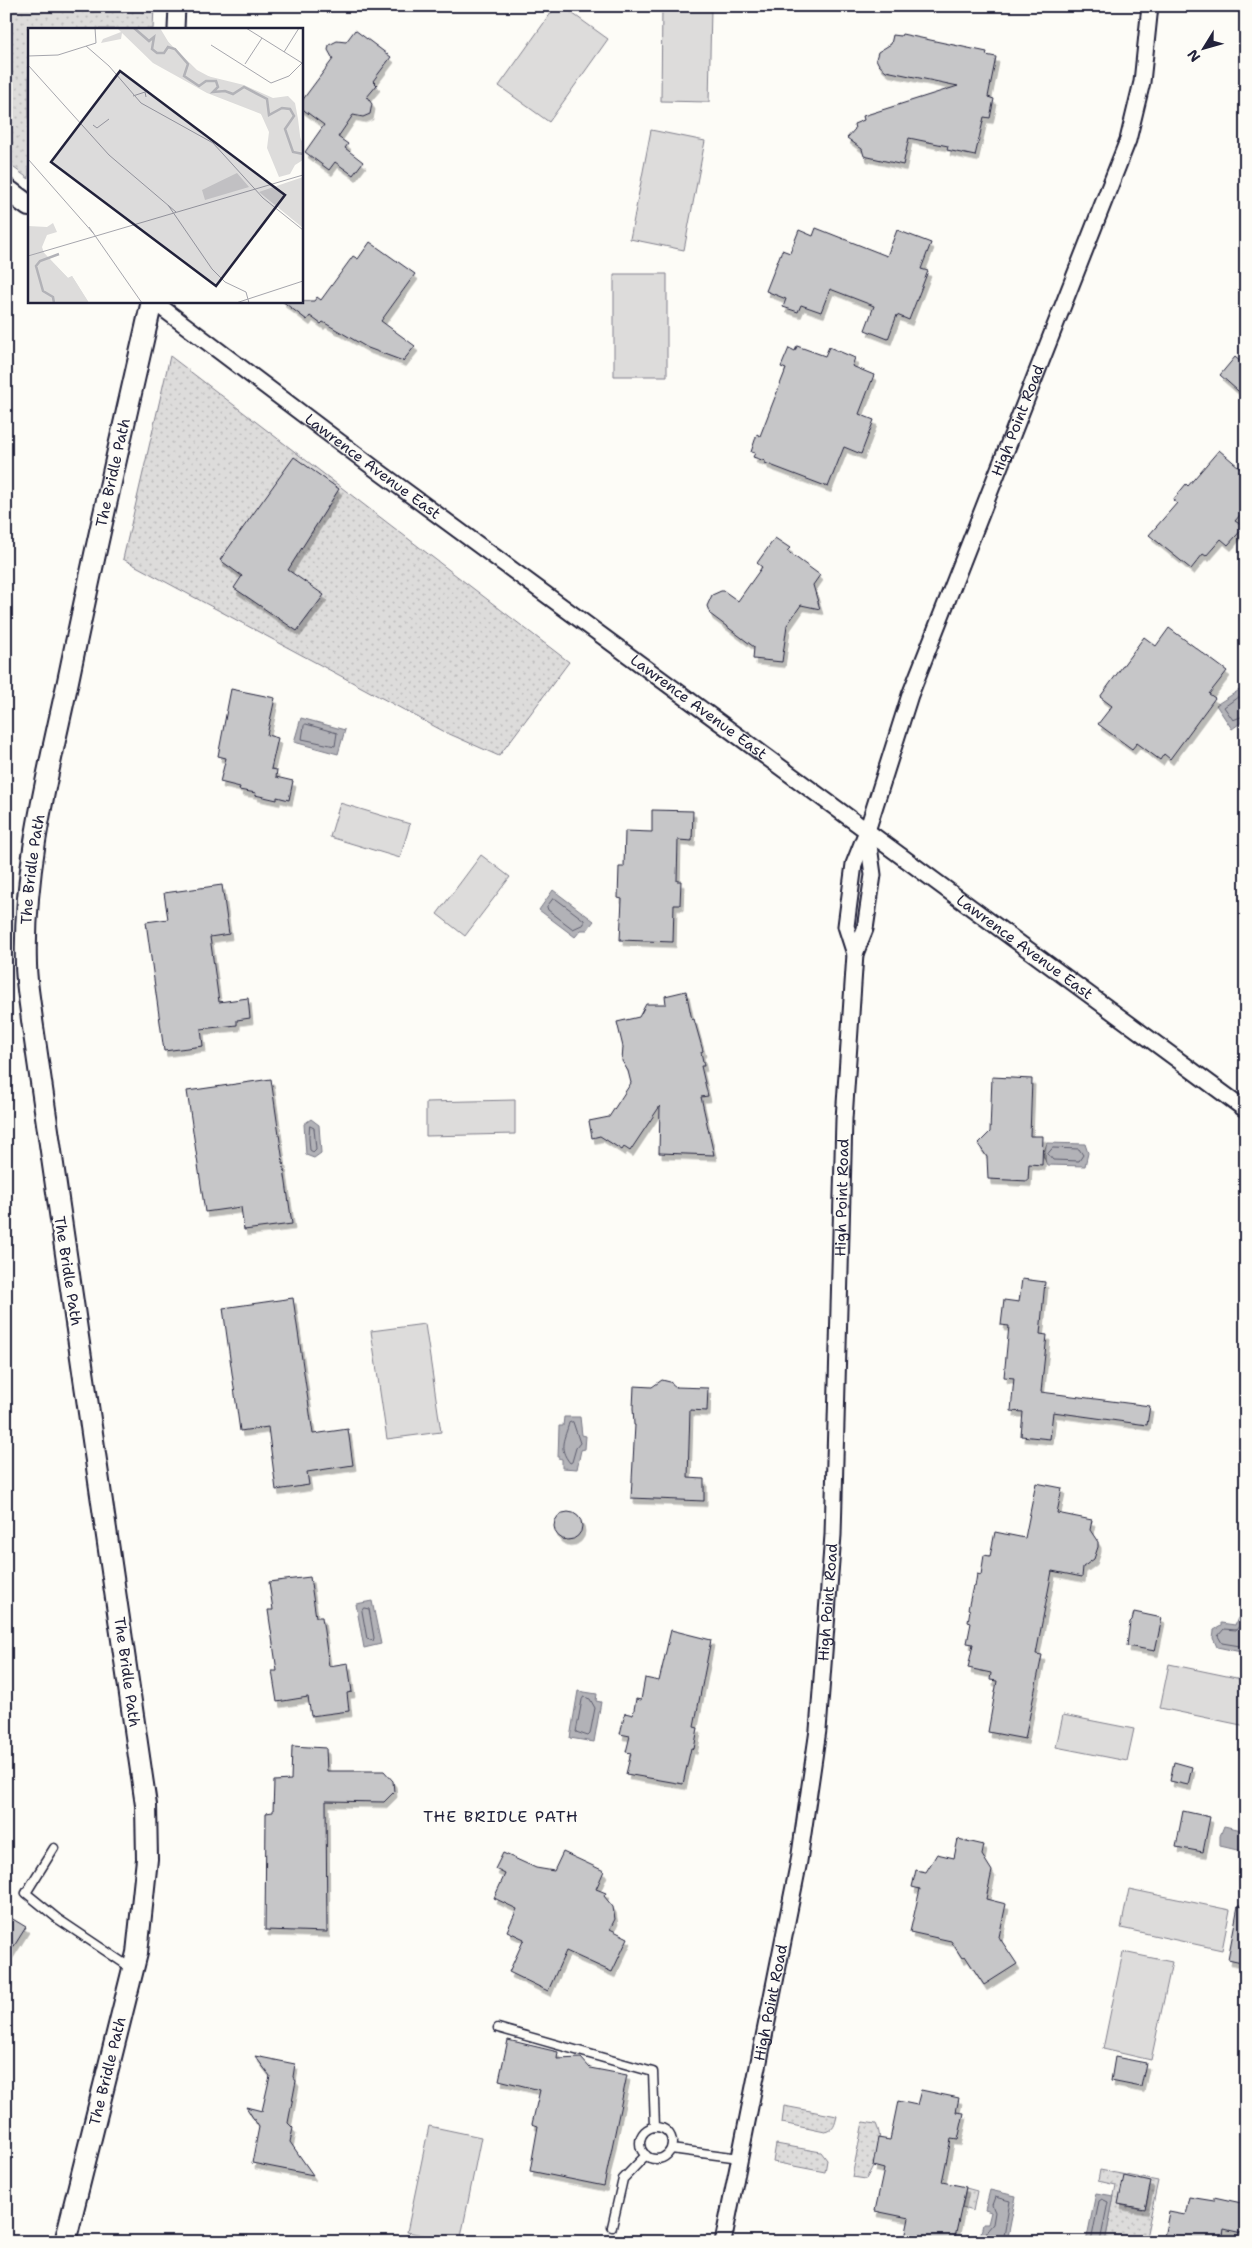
<svg xmlns="http://www.w3.org/2000/svg" width="1252" height="2248" font-family="'Shantell Sans',sans-serif">
	<defs>
		<pattern id="green-dots" width="8" height="8" patternUnits="userSpaceOnUse" patternTransform="scale(1.25)"><rect width="8" height="8" fill="#dddcdb"/><path d="M2 2h.1M6 6h.1" fill="none" stroke="#bdbcbd" stroke-width="1.8" stroke-linecap="round"/></pattern>
		<filter id="shadow"><feDropShadow dx="3" dy="5.5" stdDeviation="0" flood-color="#0004"/></filter>
	</defs>
	<rect width="100%" height="100%" fill="#fdfcf7"/>
	<filter id="ink" filterUnits="userSpaceOnUse"><feTurbulence type="fractalNoise" baseFrequency=".02" numOctaves="2"/><feDisplacementMap in="SourceGraphic" scale="10" xChannelSelector="R" yChannelSelector="G"/><feConvolveMatrix kernelMatrix="1 2 1 2 8 2 1 2 1" color-interpolation-filters="sRGB"/></filter>
	<g filter="url(#ink)">
		<!-- green -->
		<path fill="url(#green-dots)" stroke="#807f8b" fill-rule="evenodd" d="M6,6H154L153,29H29V179L6,162Z
			M170,356L569,662L499,756L445,732L123,559Z
			M784,2106L837,2116C835,2124 834,2131 825,2132L782,2123Z
			M863,2122L876,2124C885,2142 876,2162 866,2179L852,2177Z
			M776,2144L821,2152L827,2160L825,2172L773,2162Z
			M1100,2170L1158,2181L1145,2242H1105L1116,2185L1098,2181ZM1147,2181L1150,2186L1146,2206L1142,2209L1121,2205L1119,2201Z
			M966,2188L977,2191L973,2211L962,2208Z"/>
		<!-- pitch -->
		<path fill="#dddcdb" stroke="#807f8b" d="M556,6H562L608,39L549,122L499,86Z
			M662,7L711,8L709,102L661,101Z
			M651,130L705,141L684,250L630,239Z
			M614,274H667V376H614Z
			M340,803L410,824L400,858L330,837Z
			M481,855L510,877L465,936L437,914Z
			M515,1100V1134L426,1136V1102Z
			M425,1324L441,1432L387,1439L371,1331Z
			M1169,1664L1246,1680V1726L1160,1708Z
			M1063,1715L1134,1729L1127,1761L1056,1747Z
			M1129,1889L1230,1910L1222,1950L1121,1928Z
			M1123,1952L1172,1962L1151,2060L1103,2049Z
			M429,2126L481,2137L460,2242L407,2232Z"/>
		<!-- water -->
		<path fill="#b2b2b7" stroke="#787885" d="M1241,689L1246,696V719L1232,729L1216,705Z
			M301,718L345,730L338,754L294,742Z
			M553,890L594,921L587,930H581L575,937L539,910Z
			M311,1119L319,1125L321,1153L314,1158L306,1155L304,1124Z
			M1047,1143L1085,1144L1088,1153L1085,1166L1047,1165L1043,1155Z
			M564,1417H580L582,1435L586,1436L585,1449L581,1450L577,1469L562,1468V1459L558,1458L559,1426H563Z
			M372,1601L381,1644L364,1648L356,1604Z
			M1242,1617L1245,1621L1246,1653L1217,1647L1213,1638L1214,1630L1221,1626V1623L1235,1625L1238,1618Z
			M578,1691L597,1694L596,1701L601,1702L594,1742L570,1738Z
			M1224,1826L1246,1831V1852L1220,1846V1836Z
			M990,2190L1016,2196L1007,2242H979L983,2224H988L991,2212L985,2210Z
			M1096,2193L1114,2196L1105,2242H1086Z"/>
		<g fill="none" stroke-linecap="round" stroke-linejoin="round">
			<!-- shore -->
			<path stroke="#5c5c6d" stroke-width="1" d="M1246,699L1238,697L1224,707L1233,720L1246,715
				M306,724L337,733L335,746L302,739L304,726Z
				M553,899H556L584,920V924L573,929L548,910L547,907Z
				M310,1126L314,1128L316,1149L313,1152L310,1150L309,1138Z
				M1053,1148L1079,1149L1083,1155L1079,1161L1053,1160L1048,1154Z
				M573,1422L580,1443L576,1448L572,1462L570,1463C557,1447 565,1439 569,1423Z
				M364,1608L369,1609L374,1638L373,1641L367,1639L362,1611Z
				M1246,1623L1241,1624L1236,1630L1224,1629L1218,1636L1222,1643L1246,1647
				M584,1697L590,1699L595,1708L590,1734L588,1736L576,1732L582,1700Z
				M984,2242L987,2231L993,2224L995,2212L992,2205L995,2197L1010,2201L1003,2242
				M1091,2242L1099,2201L1102,2199L1108,2202L1100,2242"/>
		</g>
		<!-- building -->
		<path fill="#c6c6c8" stroke="#22223b" filter="url(#shadow)" d="M355,30L391,57L373,81L377,85L367,97L372,104L370,114L363,117L353,115L338,137L348,144L345,148L363,162L353,175L335,162L329,170L305,152L324,125L301,108V102L333,59L328,50L329,45L337,41L346,42Z
			M902,34L987,52L986,55L996,57L988,97L994,99L990,118L984,117L975,156L947,150L948,146L909,138L903,165L864,156L862,149L847,138L855,129L854,124L864,120L863,116L958,86L886,71L879,65L876,59L878,52L891,44L893,35L901,36Z
			M816,228L887,256L897,230L931,243L921,269L928,271L909,320L897,315L888,339L865,330L874,306L830,289L821,312L801,305L798,312L783,307L786,299L766,291L782,250L790,253L799,230L813,236Z
			M370,242L415,274L381,321L415,346L403,361L368,348L323,322L321,324L310,316L307,320L282,301H314L317,297L321,300L353,256L358,259Z
			M797,346L825,356L829,347L855,358L852,366L874,375L859,414L874,420L861,454L844,447L828,487L765,463V461L753,457L755,453L751,452L757,434L760,436L786,369L781,367L789,348L795,351Z
			M1235,357L1246,366V398L1220,375Z
			M1219,450L1246,473V508L1235,521L1244,527L1228,545L1221,539L1206,556L1203,554L1191,569L1149,535L1177,503L1173,500L1186,484L1188,486Z
			M294,457L339,489L288,570L324,595L297,631L234,588L242,576L220,560Z
			M775,538L790,548L787,551L820,575L813,585L820,609L801,605L787,625L782,662L753,659L754,647L710,614L707,606L712,595L721,591H724L738,601L762,567L757,563Z
			M1169,628L1227,671L1209,694L1215,698L1170,759L1164,754L1160,760L1137,743L1132,749L1098,724L1112,706L1100,697L1144,637L1156,646Z
			M231,689L275,698L267,735L278,738L271,769L277,770L276,777L293,781L289,800L277,797V800L255,795L256,793L239,790L240,787L220,782L226,758L218,756Z
			M652,810L693,811L692,841L678,840L677,881H681L680,905H674L673,942L620,940L622,899L618,898L619,867H624L625,831L652,832Z
			M222,885L229,934L210,937L219,1002L248,998L250,1018L237,1020V1025L201,1029L203,1046L164,1051L146,922L168,919L164,893Z
			M686,991L692,1020L694,1019L703,1051L701,1052L704,1066H701L708,1096L701,1097L714,1155L659,1153L660,1106L630,1151L624,1147L622,1150L600,1136L592,1138L589,1121L609,1117L631,1083L628,1071L622,1061L623,1047L617,1022L639,1017L646,1004H666L665,996Z
			M992,1077L1032,1079L1030,1136H1043L1042,1165L1029,1164L1028,1181L988,1179L987,1157L978,1144L990,1132Z
			M271,1079L292,1224L244,1230L241,1207L205,1212L187,1091Z
			M1022,1279L1045,1282L1040,1334L1047,1335L1041,1392L1150,1406L1147,1425L1053,1412L1050,1439L1021,1436L1023,1412L1011,1411L1014,1378L1004,1377L1009,1326L1001,1325L1004,1300L1019,1302Z
			M293,1298L313,1434L348,1429L353,1465L307,1472L309,1485L276,1490L268,1427L240,1431L223,1308Z
			M662,1380L670,1382L676,1387L708,1388L707,1411L690,1410L688,1478L704,1479V1501L631,1498L635,1425H634L633,1408L634,1386L652,1387Z
			M1036,1483L1062,1488L1057,1513L1092,1520L1090,1530L1098,1542V1547L1094,1559L1083,1567L1082,1577L1052,1571L1036,1654L1042,1655L1025,1739L988,1732L997,1681L990,1680L991,1673L968,1668L973,1644L967,1643L971,1623L968,1622L970,1610L968,1609L973,1586L975,1587L977,1574L981,1575L984,1555L990,1556L995,1532L1025,1538Z
			M554 1526a14 14 0 1 1 28 0a14 14 0 1 1-28 0Z
			M310,1577L316,1617H322L329,1666L348,1663L352,1692L347,1693L349,1711L311,1716L308,1697L277,1702L272,1671H277L268,1610H273L269,1582Z
			M1134,1612L1162,1618L1155,1651L1127,1646L1130,1622L1132,1620Z
			M671,1630L711,1640L694,1727L698,1728L694,1749L691,1748L683,1784L626,1774L631,1753L626,1752L630,1736L620,1734L625,1713L633,1715L636,1699L641,1700L645,1678L659,1681Z
			M292,1746L326,1748L327,1771H384L393,1781L394,1792L384,1802L326,1801L327,1932L265,1930L266,1813L273,1812L274,1781L291,1780Z
			M1174,1762L1192,1767L1188,1785L1170,1781Z
			M1183,1811L1210,1817L1203,1852L1176,1847Z
			M958,1839L984,1845L982,1855L992,1871L986,1899L1006,1904L999,1937L1017,1964L984,1985L965,1956L962,1958L951,1941L910,1932L920,1889L912,1887L916,1870L926,1872L937,1854L954,1858Z
			M563,1852L604,1871L596,1889L606,1893L604,1896L613,1907L615,1919L610,1929L628,1938L612,1972L566,1951L548,1991L509,1972L524,1939L507,1931L517,1909L494,1898L505,1874L495,1869L503,1853L536,1868L554,1871Z
			M1238,1906L1246,1907V1963L1228,1959Z
			M6,1915L26,1927L6,1959Z
			M508,2040L558,2052L557,2059L581,2058L590,2068L627,2075L604,2186L530,2171L538,2126L532,2124L540,2090L499,2080Z
			M255,2056L295,2064L293,2077L296,2081L288,2123L293,2128L290,2142L313,2175L252,2163L259,2127L246,2107L262,2111L270,2076Z
			M1115,2057L1146,2063L1141,2087L1111,2081Z
			M921,2090L959,2098L956,2112L964,2113L958,2140L951,2139L942,2182L966,2187L954,2242H904L909,2218L875,2211L884,2169L873,2166L878,2138L890,2140L898,2101L917,2105Z
			M1124,2176L1151,2182L1145,2209L1118,2204Z
			M1189,2197L1214,2201V2197L1246,2204V2234L1224,2229L1222,2242H1163L1169,2212L1185,2215Z"/>
		<g fill="none" stroke-linecap="round" stroke-linejoin="round">
			<defs>
				<path id="service" d="M54,1848L26,1893L58,1919L131,1968
					M498,2028L653,2072L655,2127
					M640 2143a16 16 0 1 1 32 0a16 16 0 1 1-32 0Z
					M671,2149L740,2158
					M612,2227L623,2179L646,2155"/>
				<g id="minor">
					<path d="M176,29L177,6"/>
					<path id="s1" d="M153,301L374,468L1246,1110"/>
					<path id="s2" d="M855,954L846,926L854,864L867,831L910,695L1128,140L1142,82L1150,6"/>
					<path id="s3" d="M723,2242L799,1861L818,1730L833,1535L844,1119L855,954L865,929L873,875L867,831"/>
				</g>
				<g id="tertiary">
					<path d="M6,189L29,206"/>
					<path id="s4" d="M65,2242L137,1953L147,1859L146,1805L32,1020C30,1002 26,982 26,964C23,868 48,774 68,681C94,554 123,428 152,301"/>
				</g>
			</defs>
			<!-- service casing -->
			<use href="#service" stroke="#22223b" stroke-width="11"/>
			<!-- minor casing -->
			<use href="#minor" stroke="#22223b" stroke-width="19"/>
			<!-- tertiary casing -->
			<use href="#tertiary" stroke="#22223b" stroke-width="24"/>
			<!-- service -->
			<use href="#service" stroke="#fdfcf7" stroke-width="8"/>
			<!-- minor -->
			<use href="#minor" stroke="#fdfcf7" stroke-width="15"/>
			<!-- tertiary -->
			<use href="#tertiary" stroke="#fdfcf7" stroke-width="20"/>
		</g>
	</g>
	<g text-anchor="middle" dominant-baseline="central" stroke-width="5" stroke-linejoin="round" paint-order="stroke">
		<!-- street labels -->
		<g font-size="15" fill="#22223b" stroke="#fdfcf7">
			<text stroke="none"><textPath href="#s2" startOffset="565">High Point Road</textPath></text>
			<text stroke="none"><textPath href="#s1" startOffset="275">Lawrence Avenue East</textPath></text>
			<text stroke="none"><textPath href="#s4" startOffset="1796">The Bridle Path</textPath></text>
			<text stroke="none"><textPath href="#s1" startOffset="680">Lawrence Avenue East</textPath></text>
			<text stroke="none"><textPath href="#s4" startOffset="1391">The Bridle Path</textPath></text>
			<text stroke="none"><textPath href="#s1" startOffset="1085">Lawrence Avenue East</textPath></text>
			<text stroke="none"><textPath href="#s3" startOffset="1054">High Point Road</textPath></text>
			<text transform="translate(68 1271) rotate(81)">The Bridle Path</text>
			<text stroke="none"><textPath href="#s3" startOffset="649">High Point Road</textPath></text>
			<text transform="translate(127 1672) rotate(82)">The Bridle Path</text>
			<text stroke="none"><textPath href="#s3" startOffset="244">High Point Road</textPath></text>
			<text stroke="none"><textPath href="#s4" startOffset="176">The Bridle Path</textPath></text>
		</g>
		<!-- neighbourhood labels -->
		<g font-size="16" letter-spacing="1" fill="#22223b" stroke="#fdfcf7">
			<text x="501" y="1816">THE BRIDLE PATH</text>
		</g>
	</g>
	<!-- overview -->
	<g transform="translate(28 28)">
		<rect width="275" height="275" fill="#fdfcf7"/>
		<path d="M89,0H126L169,42L240,80L258,84L275,115V130L233,86L179,65L125,35L94,5L93,11L73,15L75,11L93,4ZM209,145L221,159L177,172L174,162ZM275,149V200L231,164ZM25,195L29,204L19,207L14,219L16,225L40,250L44,248L61,275H0V198L19,199Z" fill="#dddcdb"/>
		<path d="M93,0H132L153,35L167,45L216,57L245,70L260,68L267,75L270,91L275,132L267,137L262,146L251,149L239,120L241,104L229,77L210,73L162,54L120,28ZM16,225L40,250L44,248L61,275H31L22,264L24,275H12L0,262V229Z" fill="#dddcdb"/>
		<path fill="none" stroke="#b2b2b7" stroke-width="2.5" d="M106,0L121,13L126,9L124,21L129,25H136L140,19L147,21L160,36L156,48L171,58L178,53H188L190,59L185,64L197,63L205,66L216,59L239,71L241,87L254,80L262,81L266,88L257,101L265,124L275,126M26,275L25,269L15,263L8,238L12,233L31,226"/>
		<path fill="none" stroke="#a5a5ac" stroke-width="1" d="M218,0L274,35M183,17L243,55L261,48L274,35M58,18L81,38L113,75L185,115L235,170L275,202M256,24L271,0M0,28L30,27L68,15L67,0M217,36L234,10M0,37L81,127L148,184M105,68L117,64L118,69M65,97L69,100L81,91M0,131L66,206M140,177L184,241L197,254L218,264L221,275M61,199L114,275M0,228L275,147M208,275L275,253"/>
		<path fill="#22223b" fill-opacity="0.15" stroke="#22223b" stroke-width="2.5" d="M92,43L257,167L188,258L23,134Z"/>
		<rect width="275" height="275" fill="none" stroke="#22223b" stroke-width="2.5"/>
	</g>
	<!-- margin -->
	<rect width="1252" height="2248" fill="none" stroke="#fdfcf7" stroke-width="25"/>
	<rect x="12" y="12" width="1227" height="2223" fill="none" stroke="#22223b" stroke-width="2" filter="url(#ink)"/>
	<!-- north arrow -->
	<g transform="translate(1204 48) rotate(233)" stroke="#fdfcf7" stroke-width="4" paint-order="stroke">
	<path d="M0-4L9 19L0 12L-9 19Z" fill="#22223b"/>
	<text y="-8" font-size="14" font-weight="bold" text-anchor="middle" fill="#22223b">N</text>
	</g>
</svg>
